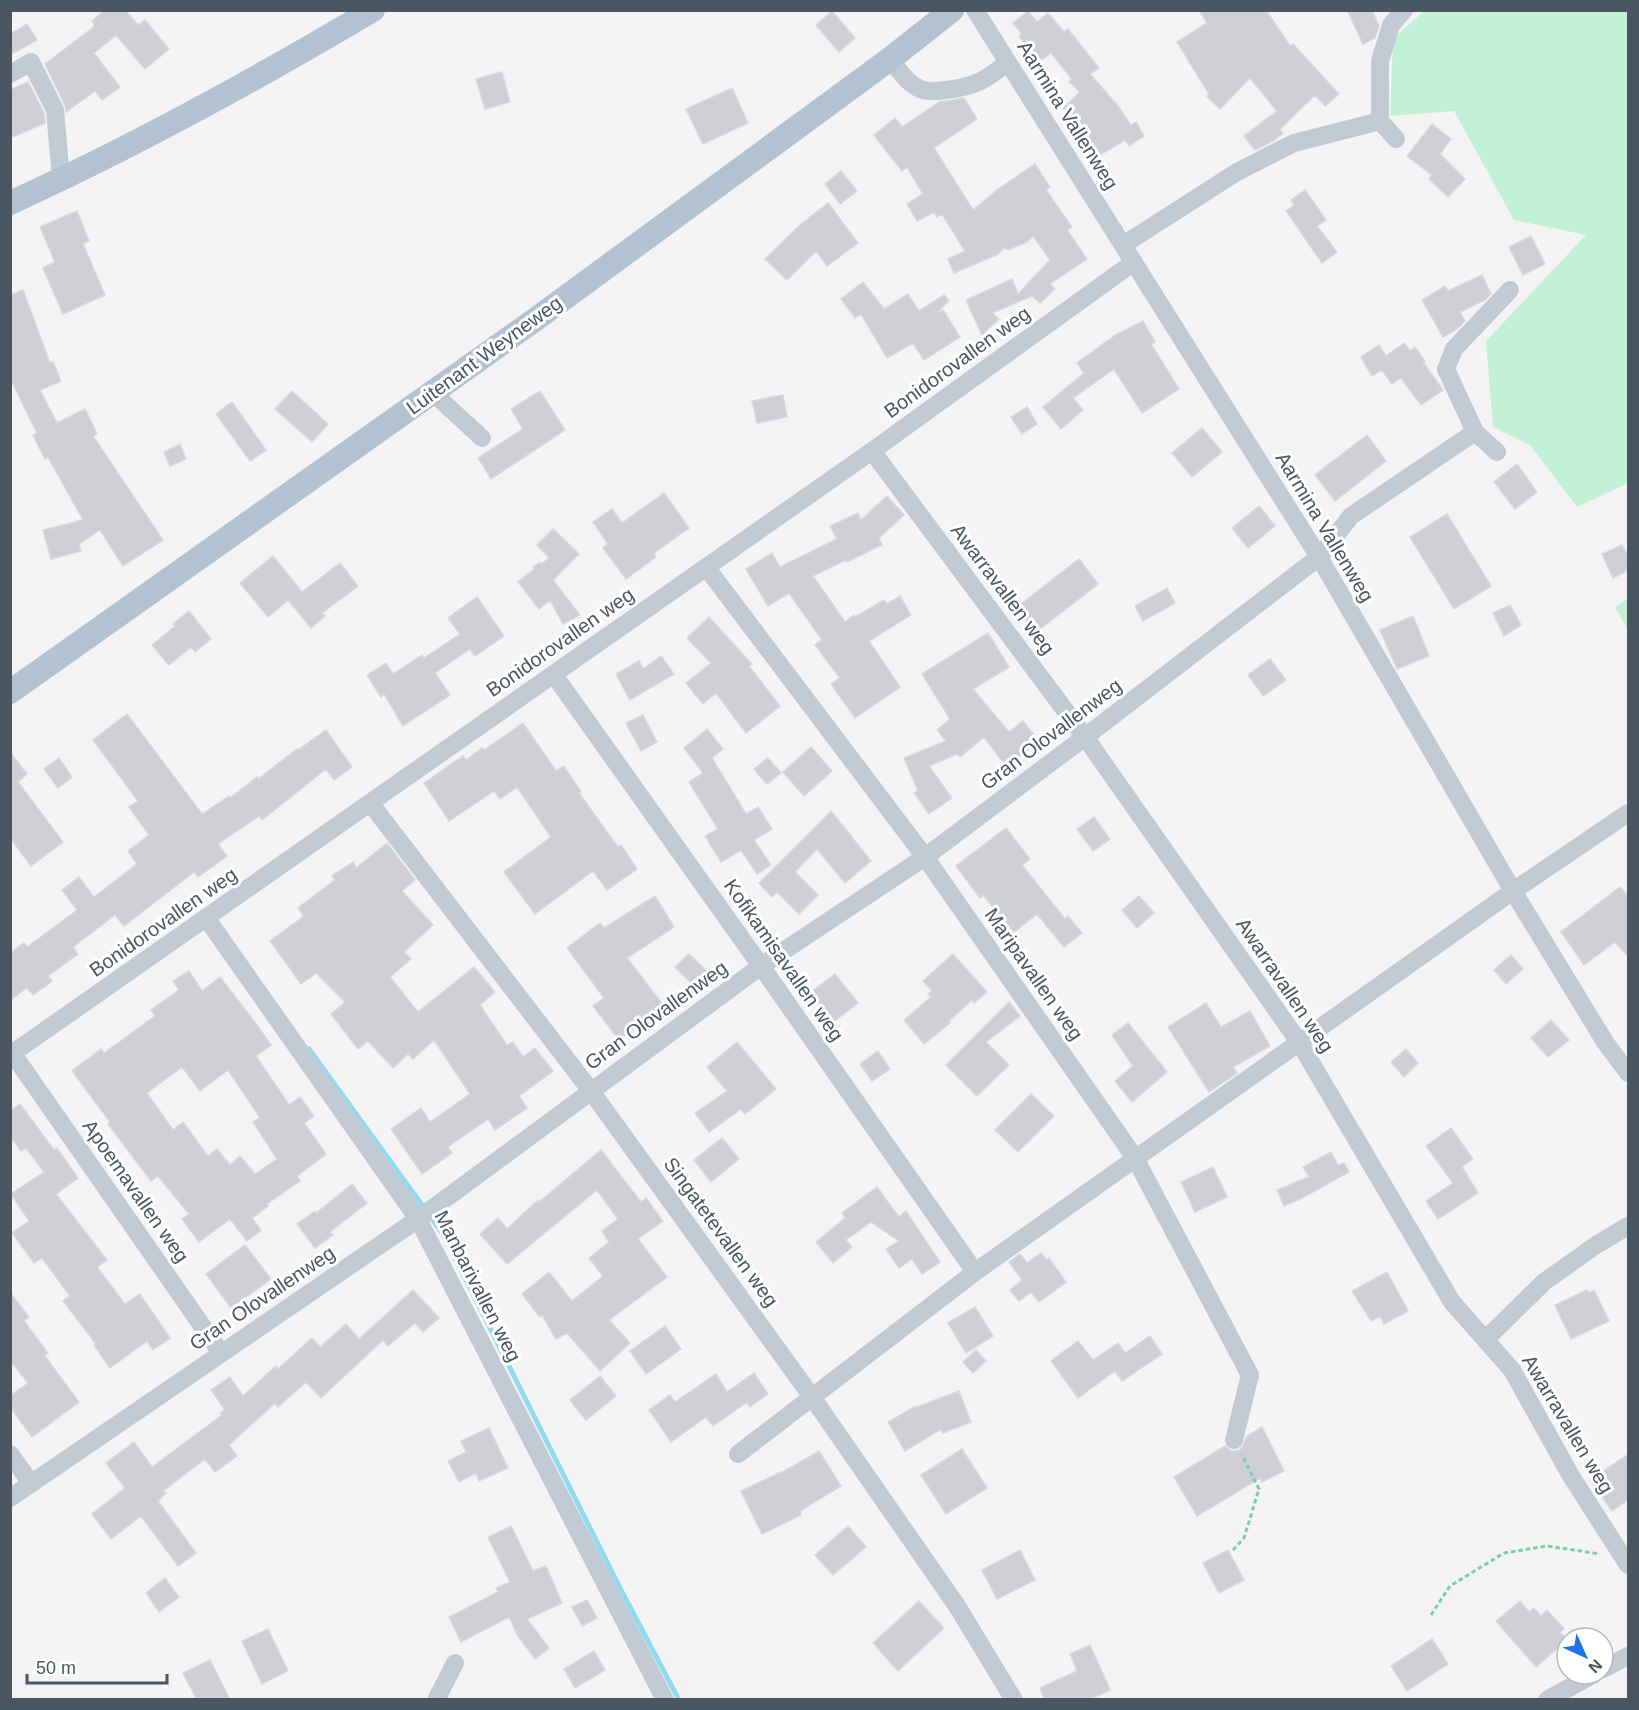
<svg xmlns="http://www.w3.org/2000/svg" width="1639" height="1710" font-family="Arial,sans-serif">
	<rect width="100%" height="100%" fill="#f5f3f3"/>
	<!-- green -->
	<path fill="#c3f1d5" d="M1424,11H1628V483L1577,507L1530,445L1493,427L1486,341L1586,235L1514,220L1454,111L1390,116L1393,39Z
		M1628,598V630L1615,607Z"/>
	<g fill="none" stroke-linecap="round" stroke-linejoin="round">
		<!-- stream -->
		<path stroke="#90daee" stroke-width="5" d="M309,1049L443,1234L619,1586L679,1700"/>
	</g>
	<!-- building -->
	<path fill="#cdcfd5" stroke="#d7d9de" stroke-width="1.5" fill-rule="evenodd" d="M105,10H125L138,25L145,20L169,49L145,69L116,35L94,53L120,87L102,100L95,91L66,112L65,105L45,64L95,26L92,21Z
		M1199,10H1266L1290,46L1293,44L1339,94L1325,106L1315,95L1280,129L1283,133L1273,141L1255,150L1244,136L1277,111L1250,78L1220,109L1207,97L1209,94L1177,42L1207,23Z
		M1347,10H1372L1379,26L1375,38L1363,44Z
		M832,11L855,38L839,52L816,25Z
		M1028,11L1037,22L1048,13L1064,32L1068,29L1099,68L1090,74L1118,106L1131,125L1136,122L1144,136L1129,146L1125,140L1095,158L1074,125L1078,123L1063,108L1080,92L1069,82L1072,79L1051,53L1039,62L1019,36L1022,34L1013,23Z
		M27,24L37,40L10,55V34Z
		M502,72L510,102L485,109L476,79Z
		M28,82L44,113L45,123L10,138V90Z
		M732,88L748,123L703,144L686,109Z
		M964,98L977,119L934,148L973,210L997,190L1035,164L1050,187L1046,190L1072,227L1067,230L1087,259L1050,284L1055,289L1040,303L1032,296L992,313L999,319L982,335L966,300L1012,279L1018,294L1050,260L1033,236L1027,242L1008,250L1005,247L998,254L954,273L948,259L965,251L942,214L937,217L934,212L917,221L907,204L923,194L907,167L902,171L874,135L895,118L902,127L939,102Z
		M1432,124L1451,139L1440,154L1465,179L1448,197L1429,179L1432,175L1407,156Z
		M841,171L857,191L840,204L825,184Z
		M1305,190L1326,220L1317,226L1337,252L1322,263L1286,211L1294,205L1291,200Z
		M828,203L858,243L827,266L816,251L787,280L765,259L800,225Z
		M77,211L89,241L83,244L105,295L63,314L43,268L55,262L40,227Z
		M1531,236L1545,264L1523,275L1509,247Z
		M1482,275L1491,294L1485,300L1460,312L1465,321L1457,329L1443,337L1422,300L1445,286L1448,291Z
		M863,282L884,309L908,294L919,311L944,295L949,301L936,313L943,310L960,337L924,360L913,343L887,358L861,314L855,318L841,299Z
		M23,290L50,363L53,362L61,381L40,390L57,423L85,409L97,434L93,436L163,540L123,566L100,530L79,544L81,551L51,559L43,530L83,520L48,457L45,459L33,435L37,433L10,378V295Z
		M1143,321L1155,342L1151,344L1179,389L1142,413L1114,369L1073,398L1083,410L1061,429L1043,407L1084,373L1077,363L1114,336Z
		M1404,343L1410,351L1415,347L1425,361L1423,362L1443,390L1421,405L1401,378L1392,384L1382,370L1372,376L1361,357L1379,345L1386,356Z
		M292,391L328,424L312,442L275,409Z
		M540,391L565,430L491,479L478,458L523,429L511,409Z
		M783,395L787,417L757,423L752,401Z
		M232,402L266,450L250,461L216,414Z
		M1027,407L1037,424L1022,434L1011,417Z
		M1202,428L1222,452L1192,477L1172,453Z
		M1367,435L1386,461L1335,501L1315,475Z
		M180,444L186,459L170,466L164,452Z
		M1517,464L1537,492L1515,509L1494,482Z
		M664,493L689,528L654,553L656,557L626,579L603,548L608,544L593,522L612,509L622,523Z
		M887,496L904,515L879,538L882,545L847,562L846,560L813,576L845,622L854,615L855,617L884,600L887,604L900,596L911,615L869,641L900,687L855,718L831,684L840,678L815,645L822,640L789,593L768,606L746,569L772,553L780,567L837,539L830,526L858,513L861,520Z
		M1259,506L1275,526L1248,548L1232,528Z
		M1447,514L1491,586L1454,609L1410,537Z
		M553,529L579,554L553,580L580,615L563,624L550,600L539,609L518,582L534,569L533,567L540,562L541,564L549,558L537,545Z
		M1622,545L1629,558V570L1613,578L1602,554Z
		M273,556L302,592L340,563L358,586L322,613L325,616L311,628L288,600L268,617L240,583Z
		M1079,559L1098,584L1035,633L1016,608Z
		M1167,588L1175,603L1143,621L1135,606Z
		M477,597L504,636L475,656L470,649L435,673L450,695L403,726L384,694L381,697L367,675L386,663L393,674L422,655L424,658L460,634L448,618Z
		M1510,605L1521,625L1504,636L1493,613Z
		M189,611L211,639L195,652L191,647L169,665L152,645L175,626L173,624Z
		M1413,616L1429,656L1397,669L1380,630Z
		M709,617L752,664L749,666L780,706L746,733L716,693L703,704L686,683L711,663L687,638Z
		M988,633L1009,667L973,689L1009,732L1023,721L1039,741L1006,766L984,737L960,757L957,754L929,766L952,798L929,814L914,793L918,791L904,758L946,741L937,730L950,719L922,674Z
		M661,656L674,674L630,700L616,674L639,661L643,669Z
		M1270,659L1286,680L1263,696L1248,675Z
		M127,714L202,814L229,796L230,798L257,777L258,779L297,749L298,750L326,730L352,767L334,780L326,769L262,820L259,816L218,844L227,856L198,877L194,872L124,926L115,915L73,947L78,954L48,976L52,981L33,995L27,988L10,1000V953L24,943L27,947L77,910L62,890L79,877L94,897L137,864L128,851L149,835L129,807L138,801L93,740Z
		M643,715L657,742L641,751L626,723Z
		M523,723L556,771L564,766L581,792L579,793L618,847L621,845L637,869L607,890L593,871L535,914L504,872L551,837L517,787L500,799L494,791L449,821L424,783L463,756L466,760L482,748L484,750Z
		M707,729L723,749L712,758L746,814L758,807L772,829L754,840L771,865L757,874L741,850L721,862L705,836L718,829L689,782L703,773L684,748Z
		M811,747L832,771L804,796L783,772Z
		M10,752L27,774L18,782L63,842L31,866L10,838Z
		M59,758L72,777L58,788L44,769Z
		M768,758L781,773L767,784L754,769Z
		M831,811L871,861L845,883L817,849L795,872L818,895L799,914L777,892L772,897L759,883Z
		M1094,817L1110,839L1093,851L1077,829Z
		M1006,828L1030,859L1022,865L1065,919L1068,916L1082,933L1064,947L1037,914L1014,932L983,895L980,898L956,866Z
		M387,843L415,880L402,891L433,925L404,952L411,959L390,977L418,1012L474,967L495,992L480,1005L507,1045L513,1042L523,1057L535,1048L553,1071L519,1096L527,1108L495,1130L488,1119L448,1147L452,1153L422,1174L391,1129L421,1108L430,1122L470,1094L434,1040L413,1059L408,1054L393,1068L368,1041L358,1049L331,1014L345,1002L316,973L301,984L270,941L304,916L298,908L335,880L332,876L353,862L356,868Z
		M1620,887L1629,897V958L1615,942L1584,965L1561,932Z
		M655,896L674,927L627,958L664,1006L619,1040L593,1006L604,998L567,948L600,923L604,928Z
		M1139,896L1154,913L1137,928L1122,910Z
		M689,954L710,974L696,988L675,967Z
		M953,954L987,992L974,1003L972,1000L949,1021L950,1023L924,1044L904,1020L931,997L928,994L932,991L923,981Z
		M1511,955L1523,969L1506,984L1494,970Z
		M189,971L202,991L220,977L254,1021L271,1045L256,1056L289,1105L300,1097L314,1116L304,1123L326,1154L297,1176L300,1181L267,1204L268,1206L252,1218L261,1230L247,1241L230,1219L199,1242L182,1219L189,1214L158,1176L151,1181L108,1124L110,1122L72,1071L101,1049L104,1053L155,1016L151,1010L179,990L173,981ZM182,1067L200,1091L228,1070L260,1118L253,1122L277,1159L255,1174L240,1156L230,1165L217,1149L208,1156L183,1122L173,1130L147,1093Z
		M835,974L858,1003L833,1022L810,993Z
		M1009,1002L1020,1016L986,1042L1009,1065L977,1096L946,1065Z
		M1206,1003L1221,1027L1250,1011L1270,1046L1233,1067L1237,1073L1209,1092L1168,1027Z
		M1551,1020L1569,1040L1548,1057L1531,1038Z
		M1128,1023L1167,1072L1132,1102L1115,1081L1133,1066L1112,1035Z
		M737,1042L776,1089L745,1114L741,1109L709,1132L695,1113L727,1091L707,1067Z
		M1406,1049L1418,1063L1404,1077L1391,1062Z
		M878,1051L890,1069L872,1081L860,1064Z
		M1031,1094L1054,1116L1018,1152L995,1130Z
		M20,1104L54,1150L57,1148L78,1178L56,1194L107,1260L97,1267L125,1304L140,1294L170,1338L153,1350L147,1341L110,1368L94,1345L96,1344L63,1301L70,1296L42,1258L34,1263L12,1233L29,1221L11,1194L44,1172L26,1148L21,1151L10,1136V1111Z
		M1451,1128L1473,1159L1462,1167L1478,1193L1438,1219L1426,1201L1453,1183L1426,1146Z
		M722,1138L739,1159L711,1182L694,1160Z
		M601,1150L641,1202L646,1198L663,1221L638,1239L667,1277L609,1320L630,1343L600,1371L567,1333L556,1339L542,1315L540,1317L522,1294L549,1272L572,1301L603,1276L589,1258L609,1242L602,1231L618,1219L597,1190L507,1264L480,1234L498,1218L507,1229L538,1200L539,1202Z
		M1331,1152L1338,1165L1344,1163L1349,1172L1302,1198L1284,1206L1277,1190L1309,1177L1303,1167Z
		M1213,1167L1227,1197L1195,1212L1181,1182Z
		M352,1184L367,1203L330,1232L333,1235L315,1248L297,1224L315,1211L316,1213Z
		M877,1187L899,1217L906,1211L940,1262L922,1274L912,1259L899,1268L886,1249L899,1241L871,1222L846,1240L852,1247L833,1263L816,1242L845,1218L842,1213Z
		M245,1245L271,1279L231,1308L206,1274Z
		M1041,1253L1047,1260L1049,1258L1066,1282L1039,1302L1031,1292L1019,1301L1010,1290L1022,1280L1009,1262L1020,1254L1027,1263Z
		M1387,1272L1408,1311L1384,1324L1380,1316L1371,1321L1352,1291Z
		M413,1290L439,1318L423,1332L415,1323L388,1346L383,1340L321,1398L306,1382L278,1407L275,1403L229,1445L237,1456L215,1472L205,1459L163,1491L166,1493L158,1501L196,1553L178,1566L141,1516L111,1539L92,1514L125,1488L106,1463L134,1442L152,1467L222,1415L220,1413L225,1410L211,1390L230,1377L243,1396L276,1366L278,1369L312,1338L320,1347L346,1324L359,1339Z
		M1587,1290L1589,1293L1594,1290L1609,1321L1571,1339L1555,1305Z
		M10,1292L29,1317L24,1321L48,1353L44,1355L79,1402L32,1437L10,1407V1396L28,1383L10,1360Z
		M975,1307L993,1336L966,1353L948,1323Z
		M665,1326L681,1349L646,1374L630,1351Z
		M1150,1336L1162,1354L1122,1381L1115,1371L1078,1398L1051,1361L1078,1341L1093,1360L1118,1343L1125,1353Z
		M976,1350L986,1361L973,1373L963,1362Z
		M754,1373L768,1394L750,1407L747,1402L713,1426L706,1417L671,1442L649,1410L670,1395L675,1402L716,1374L727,1392Z
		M600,1376L616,1396L586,1420L570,1400Z
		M959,1391L971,1422L943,1433L941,1429L905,1451L888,1422L914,1407V1408Z
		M1262,1427L1284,1471L1262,1482L1260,1478L1197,1516L1174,1477L1225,1446L1231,1451H1238L1242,1447L1247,1436Z
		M489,1428L508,1468L479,1481L476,1473L459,1482L448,1461L466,1452L461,1441Z
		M962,1449L987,1488L946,1514L921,1475Z
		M819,1451L841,1486L800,1511L801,1515L762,1534L741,1491L781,1472V1473Z
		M1629,1454V1499L1612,1511L1590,1480Z
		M511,1526L533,1571L546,1566L562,1603L527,1619L549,1648L535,1659L518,1636L509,1617L461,1642L449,1617L498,1592L496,1588L510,1582L488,1537Z
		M848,1526L866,1547L833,1575L815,1555Z
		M1020,1550L1035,1580L997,1599L982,1570Z
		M1228,1550L1244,1580L1219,1593L1203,1563Z
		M165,1578L179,1597L159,1612L146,1593Z
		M587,1600L597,1618L582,1626L572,1607Z
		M919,1601L944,1628L898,1671L873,1643Z
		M1520,1601L1529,1612L1534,1608L1541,1616L1547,1610L1564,1629L1560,1632L1567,1640L1536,1667L1496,1621Z
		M268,1629L288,1671L262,1684L242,1641Z
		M1432,1639L1448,1664L1407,1691L1391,1666Z
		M1090,1645L1110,1690L1089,1700H1045L1040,1688L1077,1671L1070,1654Z
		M594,1651L605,1670L575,1688L564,1669Z
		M210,1660L230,1700H197L183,1673Z"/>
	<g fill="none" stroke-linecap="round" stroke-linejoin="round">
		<!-- path -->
		<path stroke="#7ad0a6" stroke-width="3" stroke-dasharray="4.5 3" stroke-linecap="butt" d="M1233,1550L1244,1538L1259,1489L1242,1455
			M1431,1615L1450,1586L1504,1553L1547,1546L1600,1554"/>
		<!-- minor -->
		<path stroke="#c1cad2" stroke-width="18" d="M975,10L1319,557L1513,891L1605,1042L1628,1073
			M890,59C899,70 907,83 920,89C933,94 964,88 976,83C988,79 998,69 1008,63
			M10,74L31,62L55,110L61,179
			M1380,121V61L1391,25L1404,10
			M1123,245L1237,172L1294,143L1380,121L1396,139
			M432,392L482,438
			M1475,432L1446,369L1454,349L1510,290
			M872,451L1085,737L1299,1042L1452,1302L1512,1370L1571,1476L1628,1565
			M706,567L925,857L1135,1158L1250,1375L1234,1440
			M554,675L761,966L975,1272
			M371,804L591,1091L812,1397L957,1606L1014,1700
			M207,919L418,1219L665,1700
			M13,1054L221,1353
			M10,1055L872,451L1134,262
			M1485,1340L1544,1282L1596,1245L1628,1226
			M10,1454L31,1483
			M738,1454L975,1272L1513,891L1628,813
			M10,1498L418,1219L761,966L925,857L1085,737L1319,557L1351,516L1475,432L1497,452
			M1603,1669L1628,1656
			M436,1700L455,1663
			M1547,1700L1594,1674"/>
		<!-- major -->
		<path stroke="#b3c2d1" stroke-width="24" d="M10,203C135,146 255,80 373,10
			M10,692L536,319L890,59L952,10"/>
	</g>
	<g text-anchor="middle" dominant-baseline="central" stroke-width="6" stroke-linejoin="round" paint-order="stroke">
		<!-- street labels -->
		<g font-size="20" fill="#4a5661" stroke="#fff">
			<text transform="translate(1068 115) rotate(58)">Aarmina Vallenweg</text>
			<text transform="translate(484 355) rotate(-36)">Luitenant Weyneweg</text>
			<text transform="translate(957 362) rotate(-36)">Bonidorovallen weg</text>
			<text transform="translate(1325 527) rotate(59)">Aarmina Vallenweg</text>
			<text transform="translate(1003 589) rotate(53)">Awarravallen weg</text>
			<text transform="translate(560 642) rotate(-35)">Bonidorovallen weg</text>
			<text transform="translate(1051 734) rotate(-37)">Gran Olovallenweg</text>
			<text transform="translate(163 922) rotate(-35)">Bonidorovallen weg</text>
			<text transform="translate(784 960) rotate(55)">Kofikamisavallen weg</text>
			<text transform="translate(1034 974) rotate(55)">Maripavallen weg</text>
			<text transform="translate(1285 985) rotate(56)">Awarravallen weg</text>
			<text transform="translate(656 1015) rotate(-36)">Gran Olovallenweg</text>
			<text transform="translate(136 1191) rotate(55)">Apoemavallen weg</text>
			<text transform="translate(721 1232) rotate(54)">Singatetevallen weg</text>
			<text transform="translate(478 1286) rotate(63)">Manbarivallen weg</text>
			<text transform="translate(262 1298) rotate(-34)">Gran Olovallenweg</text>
			<text transform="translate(1568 1424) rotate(59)">Awarravallen weg</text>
		</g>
	</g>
	<!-- border -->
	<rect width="1639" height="1710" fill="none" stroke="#4a5661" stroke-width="24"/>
	<!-- north arrow -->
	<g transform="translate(1585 1656) rotate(135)"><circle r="28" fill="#ffffff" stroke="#b7bbc0" stroke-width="1.5"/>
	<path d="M0-4.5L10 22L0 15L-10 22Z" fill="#1a73e8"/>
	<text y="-9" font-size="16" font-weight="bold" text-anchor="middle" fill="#4a5661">N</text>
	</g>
	<!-- scale -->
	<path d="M27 1674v9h140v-9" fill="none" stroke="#4a5661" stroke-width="3"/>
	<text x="36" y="1674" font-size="18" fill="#4a5661" stroke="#ffffff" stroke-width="4.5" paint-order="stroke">50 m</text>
</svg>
